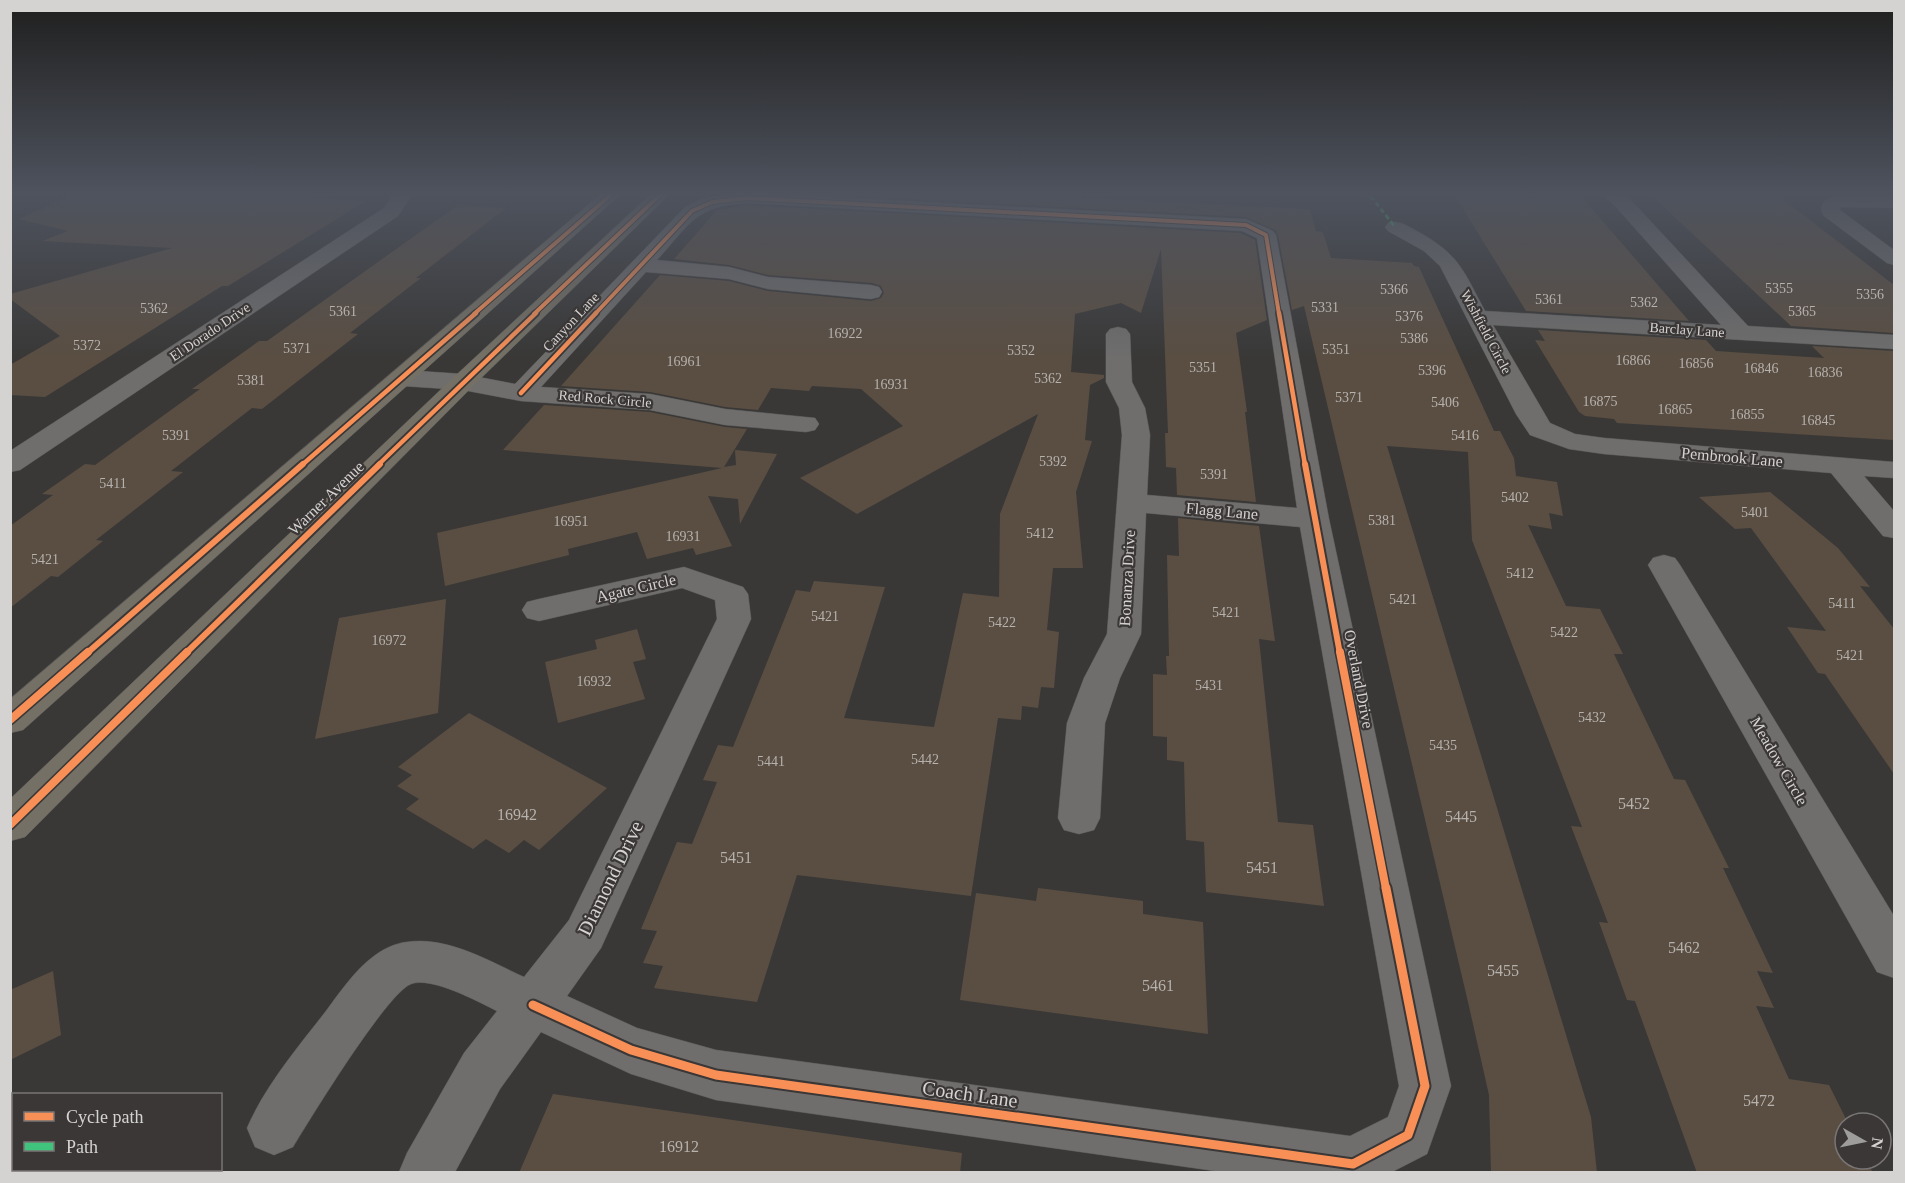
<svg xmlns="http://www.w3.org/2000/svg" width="1905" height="1183" font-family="Georgia,serif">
	<rect width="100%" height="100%" fill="#393837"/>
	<!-- building -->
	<path fill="#5a4e42" d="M75,193H321L312,198L366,201L228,286H222L45,397L10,395V365L60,336L10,299V294L172,248L42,241L68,231L19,219Z
		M792,193H983L1310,209L1316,231L1323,232L1331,258L1412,263L1414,266L1419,267L1494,431H1500L1514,458L1516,476L1557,482L1563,516L1549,513L1552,529L1528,525L1566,606L1600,609L1623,654H1614L1674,779L1685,780L1729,868H1723L1773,973L1757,971L1774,1008L1756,1006L1789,1079L1829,1085L1848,1123H1845V1159H1866L1873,1173H1697L1635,1001L1627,1000L1599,922L1608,923L1571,826L1582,827L1472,540L1468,452L1387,446L1591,1117L1597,1173H1491L1489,1095L1468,1002L1304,306L1292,310L1278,235L1275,230L1246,217Z
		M1649,193H1775L1894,285V333L1791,326Z
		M1454,194L1536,198L1533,194L1581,196L1689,321L1526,311Z
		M458,205L506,208L416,278H421L350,333L358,334L262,409L252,408L171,471L183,472L96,540L103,541L58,577L51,576L10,608V526L53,495L42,494L85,464L95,465L200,389H192L259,341H267Z
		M747,205L1241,233L1255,240L1267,320L1236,333L1247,412H1245L1256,502L1177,495L1176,468L1166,467L1165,433H1168L1161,249L1141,313L1121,303L1075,314L1071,372L1104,375V378L1090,385L1085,440L1092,441L1076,492L1083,568H1053L1047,630L1059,632L1054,688L1041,687L1038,708L1022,706L1021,720L998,718L971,896L797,875L757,1002L654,988L663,966L643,963L657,931L641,929L677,842L692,844L717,782L703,780L718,745L733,747L796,590L810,592L814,581L885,587L844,718L934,727L963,593L999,597L1000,514L1038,414L857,514L800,478L903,426L861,389L812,386L809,391L771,388L758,410L725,407L650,392L561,386L660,275L729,281L768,291L871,301L881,298L884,293L881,286L872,283L768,275L729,265L674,259L717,210Z
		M1538,330L1706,340L1716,351L1824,358L1812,346L1894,351V440L1617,423L1614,419L1585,416L1579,412L1535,340L1545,341Z
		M544,405L650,412L725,427L747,429L724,467L736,465L735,450L777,454L740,524L738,499L708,496L732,546L696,555L693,548L647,559L637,532L568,549L569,555L445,586L437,533L722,468L503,450Z
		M1770,492L1838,548L1870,587L1860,586L1894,629V774L1825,674L1818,673L1787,627L1826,631L1751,528L1735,529L1699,497Z
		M1178,518L1259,526L1275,641L1259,639L1278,822L1313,825L1324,906L1206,892L1204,842L1186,840L1184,762L1167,760V737L1153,736V674L1167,675L1166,656H1169L1167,555L1179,556Z
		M446,599L438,713L315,739L339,618Z
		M637,629L646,659L633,662L645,699L558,723L545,662L597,649L595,640Z
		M469,713L607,788L539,850L524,840L509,853L486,839L473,849L406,809L419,799L397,786L412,775L398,767Z
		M1038,888L1143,901V914L1203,922L1208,1034L960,1000L976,893L1036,901Z
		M53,971L61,1035L10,1060V990Z
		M553,1094L962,1153L960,1173H519Z"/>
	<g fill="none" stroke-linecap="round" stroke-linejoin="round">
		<defs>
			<path id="minor" d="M395,193H413L398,216L20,470L10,472V451L384,208Z
				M753,193L1246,219L1273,231L1276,235L1329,519L1451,1086L1427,1154L1392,1172H1222L716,1100L631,1074L541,1032L500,1089L455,1172H399L407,1153L464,1053L497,1011C479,1002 431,976 411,984C387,993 310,1119 293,1147L274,1155L255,1147L247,1128C265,1086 298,1047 326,1011C340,992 355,970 374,956C383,949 396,943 407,942C447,936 489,961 524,977L569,920L717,619L715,600L682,588L539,621L527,618L522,610L527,602L539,599L684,567L743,587L748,594L751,619L601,948L567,996L637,1028L716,1050L1350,1136L1388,1117L1399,1086L1300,527L1146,513L1141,634L1120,678L1105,723L1100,818L1094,830L1079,834L1064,830L1058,818L1067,723L1084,678L1107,634L1122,435L1119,408L1106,382V334L1110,329L1118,327L1126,329L1130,334L1132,382L1145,408L1150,435L1147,495L1297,508L1257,238L1242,231L747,203C695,206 690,224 657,260L729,267L768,277L871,285L879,287L882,292L879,297L871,299L768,289L729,279L646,272L541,387L650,394L725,409L815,418L819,424L815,430L806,432L725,425L650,410L521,401L463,390L403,386L394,383L390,378L394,373L403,370L463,374L515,384L685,207C706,195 729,193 753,193Z
				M1601,193H1621L1630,199L1748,326L1894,335V349L1493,325L1550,423L1575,434L1604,438L1894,462V478L1864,476L1894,511V538L1883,536L1831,473L1604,454L1569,449L1530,435L1516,414L1440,266L1424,251L1388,231L1385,227L1388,223C1399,220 1405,225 1415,230C1459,254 1462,268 1485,311L1721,325L1616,207Z
				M1838,195L1894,197V208L1840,207V210L1894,250V265L1887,263L1824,216C1816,204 1827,198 1838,195Z
				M1664,555L1675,558L1680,565L1894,916V978L1877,972L1648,565L1653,558Z"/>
			<path id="major" d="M602,193H622L23,730L10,733V699Z
				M652,193H671L472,387L25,837L10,841V799L454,377Z"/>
		</defs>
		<!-- minor casing -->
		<use href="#minor" stroke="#575655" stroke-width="1"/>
		<!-- major casing -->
		<use href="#major" stroke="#575655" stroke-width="1"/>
		<!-- minor -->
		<use href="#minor" fill="#6f6e6d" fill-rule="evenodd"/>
		<!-- major -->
		<use href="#major" fill="#747065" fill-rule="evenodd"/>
		<!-- quiet -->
		<path stroke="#40c37c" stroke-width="3" stroke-dasharray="5 3" stroke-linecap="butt" d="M1363,193L1373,199L1395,227"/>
		<defs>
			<path id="cycleway-far4" d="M474,314L613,193
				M534,314L662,193
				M595,314L692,211L712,202L747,198L1246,225L1266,235L1279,314"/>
			<path id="cycleway-far3" d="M1279,313L1305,465
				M521,393L596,313
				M302,465L476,313
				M378,465L536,313"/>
			<path id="cycleway-far2" d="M1305,464L1340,654
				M86,654L303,464
				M185,654L380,464"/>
			<path id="cycleway-far1" d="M1340,652L1386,889
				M10,720L88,652
				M10,825L187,652"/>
			<path id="cycleway" d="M533,1005L631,1050L716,1075L1353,1164L1408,1135L1425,1086L1386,888"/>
		</defs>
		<!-- cycleway-far4 casing -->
		<use href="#cycleway-far4" stroke="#3a3736" stroke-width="6"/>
		<!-- cycleway-far3 casing -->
		<use href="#cycleway-far3" stroke="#3a3736" stroke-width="8"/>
		<!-- cycleway-far2 casing -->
		<use href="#cycleway-far2" stroke="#3a3736" stroke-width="10"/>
		<!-- cycleway-far1 casing -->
		<use href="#cycleway-far1" stroke="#3a3736" stroke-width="11"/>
		<!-- cycleway casing -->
		<use href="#cycleway" stroke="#3a3736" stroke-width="13"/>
		<!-- cycleway-far4 -->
		<use href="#cycleway-far4" stroke="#f78f57" stroke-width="4"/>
		<!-- cycleway-far3 -->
		<use href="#cycleway-far3" stroke="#f78f57" stroke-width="4.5"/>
		<!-- cycleway-far2 -->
		<use href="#cycleway-far2" stroke="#f78f57" stroke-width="6"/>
		<!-- cycleway-far1 -->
		<use href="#cycleway-far1" stroke="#f78f57" stroke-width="8"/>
		<!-- cycleway -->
		<use href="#cycleway" stroke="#f78f57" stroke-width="9"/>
	</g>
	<!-- sky -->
	<linearGradient id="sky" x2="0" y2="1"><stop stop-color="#1f1f1e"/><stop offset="0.54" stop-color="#4e535e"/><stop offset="1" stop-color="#4e535e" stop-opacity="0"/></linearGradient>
	<rect width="1905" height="358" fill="url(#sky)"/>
	<g text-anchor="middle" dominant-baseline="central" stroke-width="4.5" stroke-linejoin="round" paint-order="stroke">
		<!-- number labels -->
		<g font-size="14" fill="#b6b2ae">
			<text x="1779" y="288">5355</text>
			<text x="1394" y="289">5366</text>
			<text x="1870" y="294">5356</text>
			<text x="1549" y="299">5361</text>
			<text x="1644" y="302">5362</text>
			<text x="1325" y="307">5331</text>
			<text x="154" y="308">5362</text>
			<text x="343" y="311">5361</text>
			<text x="1802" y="311">5365</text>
			<text x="1409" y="316">5376</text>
			<text x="845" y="333">16922</text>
			<text x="1414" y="338">5386</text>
			<text x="87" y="345">5372</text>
			<text x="297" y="348">5371</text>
			<text x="1336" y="349">5351</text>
			<text x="1021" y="350">5352</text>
			<text x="1633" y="360">16866</text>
			<text x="684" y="361">16961</text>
			<text x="1696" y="363">16856</text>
			<text x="1203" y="367">5351</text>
			<text x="1761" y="368">16846</text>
			<text x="1432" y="370">5396</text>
			<text x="1825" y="372">16836</text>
			<text x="1048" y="378">5362</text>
			<text x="251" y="380">5381</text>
			<text x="891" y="384">16931</text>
			<text x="1349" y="397">5371</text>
			<text x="1600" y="401">16875</text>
			<text x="1445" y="402">5406</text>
			<text x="1675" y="409">16865</text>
			<text x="1747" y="414">16855</text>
			<text x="1818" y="420">16845</text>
			<text x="176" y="435">5391</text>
			<text x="1465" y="435">5416</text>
			<text x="1053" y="461">5392</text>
			<text x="1214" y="474">5391</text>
			<text x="113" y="483">5411</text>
			<text x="1515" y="497">5402</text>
			<text x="1755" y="512">5401</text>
			<text x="1382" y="520">5381</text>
			<text x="571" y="521">16951</text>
			<text x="1040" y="533">5412</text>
			<text x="683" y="536">16931</text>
			<text x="45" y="559">5421</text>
			<text x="1520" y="573">5412</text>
			<text x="1403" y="599">5421</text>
			<text x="1842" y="603">5411</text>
			<text x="1226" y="612">5421</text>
			<text x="825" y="616">5421</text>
			<text x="1002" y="622">5422</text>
			<text x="1564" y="632">5422</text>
			<text x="389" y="640">16972</text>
			<text x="1850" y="655">5421</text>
			<text x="594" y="681">16932</text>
			<text x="1209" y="685">5431</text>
			<text x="1592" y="717">5432</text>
			<text x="1443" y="745">5435</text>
			<text x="925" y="759">5442</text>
			<text x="771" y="761">5441</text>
		</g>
		<!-- far-street labels -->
		<g font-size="14" fill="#d5d3d2" stroke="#3a3736">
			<text transform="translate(571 322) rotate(-47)">Canyon Lane</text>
			<text transform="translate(1687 330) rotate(4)">Barclay Lane</text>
			<text transform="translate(210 332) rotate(-34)">El Dorado Drive</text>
			<text transform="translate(1486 332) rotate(62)">Wishfield Circle</text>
			<text transform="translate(605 399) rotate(5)">Red Rock Circle</text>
		</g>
		<!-- street labels -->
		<g font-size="16" fill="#d5d3d2" stroke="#3a3736">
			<text transform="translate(1732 457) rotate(5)">Pembrook Lane</text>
			<text transform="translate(326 498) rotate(-44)">Warner Avenue</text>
			<text transform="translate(1222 511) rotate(5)">Flagg Lane</text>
			<text transform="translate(1127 578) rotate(-87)">Bonanza Drive</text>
			<text transform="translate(636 588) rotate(-13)">Agate Circle</text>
			<text transform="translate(1359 679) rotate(79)">Overland Drive</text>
			<text transform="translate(1779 761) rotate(60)">Meadow Circle</text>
		</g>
		<!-- near-number labels -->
		<g font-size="16" fill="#b6b2ae">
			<text x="1634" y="803">5452</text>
			<text x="517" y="814">16942</text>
			<text x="1461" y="816">5445</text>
			<text x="736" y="857">5451</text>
			<text x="1262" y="867">5451</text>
			<text x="1684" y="947">5462</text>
			<text x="1503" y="970">5455</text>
			<text x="1158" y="985">5461</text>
			<text x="1759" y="1100">5472</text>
			<text x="679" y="1146">16912</text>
		</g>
		<!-- near-street labels -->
		<g font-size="20" fill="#d5d3d2" stroke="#3a3736">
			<text transform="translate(610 878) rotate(-64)">Diamond Drive</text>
			<text transform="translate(970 1094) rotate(8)">Coach Lane</text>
		</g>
	</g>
	<!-- border -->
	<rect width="1905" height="1183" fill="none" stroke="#d5d3d2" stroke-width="24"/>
	<!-- legend -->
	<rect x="12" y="1093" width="210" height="78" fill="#3a3736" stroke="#787574" stroke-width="1.5"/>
	<rect x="24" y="1112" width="30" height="9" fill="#f78f57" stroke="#787574" stroke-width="1.5"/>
	<text x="66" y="1123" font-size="18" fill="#d5d3d2">Cycle path</text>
	<rect x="24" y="1142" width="30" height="9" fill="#40c37c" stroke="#787574" stroke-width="1.5"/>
	<text x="66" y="1153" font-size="18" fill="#d5d3d2">Path</text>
	<!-- north arrow -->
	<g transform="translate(1863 1141) rotate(99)"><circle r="28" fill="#3a3736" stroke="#787574" stroke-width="1.5"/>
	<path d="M0-4.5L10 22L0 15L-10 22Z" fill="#9e9d9c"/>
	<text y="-9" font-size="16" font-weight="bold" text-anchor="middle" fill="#d5d3d2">N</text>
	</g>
</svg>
